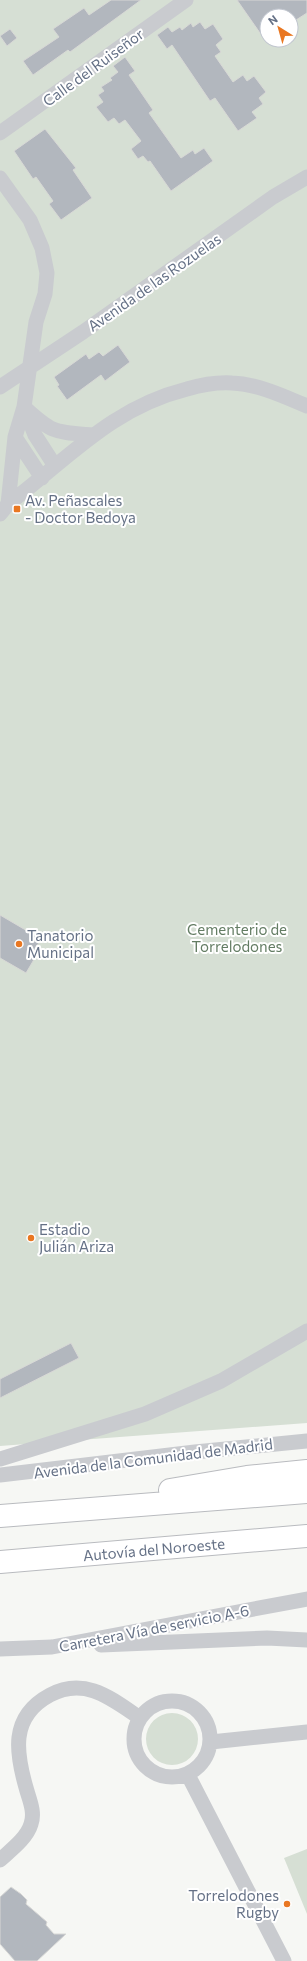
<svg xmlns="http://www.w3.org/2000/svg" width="307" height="1961" font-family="Commissioner,sans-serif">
	<rect width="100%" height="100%" fill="#f6f7f4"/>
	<!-- green -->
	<path fill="#d6dfd4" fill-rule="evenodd" d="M0,0H307V1423L0,1446ZM267,16H291V40H267Z
		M146 1739a26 26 0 1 1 52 0a26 26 0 1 1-52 0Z
		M307,1849V1914L284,1858Z"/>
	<!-- building -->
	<path fill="#b2b7be" stroke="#d8d8d6" d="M111,0H141L70,52L68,50L33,75L23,61L59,37L53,29L84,8L89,15Z
		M237,0H307V13L296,20L293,16H267V43Z
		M200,22L205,29L213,24L223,39L216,45L221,52L215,56L233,82L243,75L247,81L254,76L266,92L259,98L263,104L252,112L257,118L238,131L215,98L210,101L172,45L167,49L157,35L168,27L172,32L180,27L182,30L191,23L193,27Z
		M10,29L17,38L7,46L0,36Z
		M125,57L135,71L129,75L153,110L149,113L181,158L193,150L195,154L204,148L213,161L171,191L150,161L148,162L143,156L138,159L131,149L141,141L125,120L119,124L114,118L108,122L96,107L103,102L98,95L104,91L101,87L112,80L110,78L118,72L113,66Z
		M45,129L76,168L73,170L92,198L61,220L49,204L53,201L36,177L33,179L14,151Z
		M118,345L130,362L105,381L101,375L67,400L57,386L59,385L54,377L86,354L89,359L99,352L103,356Z
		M0,915L41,939L35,949L39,951L26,973L0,958Z
		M71,1343L79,1358L0,1398V1379Z
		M11,1887L21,1894L27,1900L26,1904L47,1922L46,1925L54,1934H66L37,1961H15L0,1944V1897Z"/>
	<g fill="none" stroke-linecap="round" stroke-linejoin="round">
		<defs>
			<path id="highway" d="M170,1490L247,1477L307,1471
				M0,1516L307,1492
				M0,1562L307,1536"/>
		</defs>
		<!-- highway casing -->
		<use href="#highway" stroke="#b9bbbf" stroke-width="24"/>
		<!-- minor -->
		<path stroke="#c9cbcf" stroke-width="15" d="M0,133L186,0
			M0,178L30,220L42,248L47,273L45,294L36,322L24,407L15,437L8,504
			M0,387L83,332L273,197L307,177
			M24,407C53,434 55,432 94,435
			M26,412L35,435L55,466
			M15,437L42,478
			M0,514L8,504C68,459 111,408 187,389C201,385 217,382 232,383C258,384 283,396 307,406
			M0,1459L145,1414L221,1381L307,1331
			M0,1475L195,1452L307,1441
			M101,1645L267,1638L307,1640
			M0,1649L52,1647L307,1599
			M134 1739a38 38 0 1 1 76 0a38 38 0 1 1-76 0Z
			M211,1742L307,1732
			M188,1775L284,1961
			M0,1860C11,1850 27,1838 31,1824C35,1813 30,1801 27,1791C16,1754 9,1717 50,1695C85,1676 112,1699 140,1718"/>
		<!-- highway -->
		<use href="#highway" stroke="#fff" stroke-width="22"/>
	</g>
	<!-- markers -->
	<g fill="#e97721" stroke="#fff" stroke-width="1.5">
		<rect x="13" y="505" width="8" height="8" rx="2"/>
		<circle cx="19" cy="944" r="4"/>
		<circle cx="31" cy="1238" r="4"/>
		<circle cx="287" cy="1904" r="4"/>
	</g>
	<g text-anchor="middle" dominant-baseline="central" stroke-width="4" stroke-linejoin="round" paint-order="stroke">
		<!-- street labels -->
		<g font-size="15" fill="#657186" stroke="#fff">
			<text transform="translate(93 67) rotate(-36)">Calle del Ruiseñor</text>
			<text transform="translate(154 282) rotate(-35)">Avenida de las Rozuelas</text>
			<text transform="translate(153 1458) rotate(-7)">Avenida de la Comunidad de Madrid</text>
			<text transform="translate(154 1549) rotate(-5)">Autovía del Noroeste</text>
			<text transform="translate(154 1628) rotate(-11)">Carretera Vía de servicio A-6</text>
		</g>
		<!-- poi labels -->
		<g font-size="15" fill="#657186" stroke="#fff" text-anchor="start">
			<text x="25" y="500">Av. Peñascales<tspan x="25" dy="17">- Doctor Bedoya</tspan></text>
			<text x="27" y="935">Tanatorio<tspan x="27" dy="17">Municipal</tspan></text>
			<text x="39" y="1229">Estadio<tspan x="39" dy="17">Julián Ariza</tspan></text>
			<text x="279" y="1895" text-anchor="end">Torrelodones<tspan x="279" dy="17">Rugby</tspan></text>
		</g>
		<!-- park labels -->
		<g font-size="15" fill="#647d64" stroke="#fff">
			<text x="237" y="929">Cementerio de<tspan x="237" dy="17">Torrelodones</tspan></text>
		</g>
	</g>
	<!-- north arrow -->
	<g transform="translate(279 28) rotate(323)"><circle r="19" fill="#ffffff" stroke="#c1c6cf"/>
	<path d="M0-3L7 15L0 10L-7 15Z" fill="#e97721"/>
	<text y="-6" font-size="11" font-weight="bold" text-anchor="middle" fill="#657186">N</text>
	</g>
</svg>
